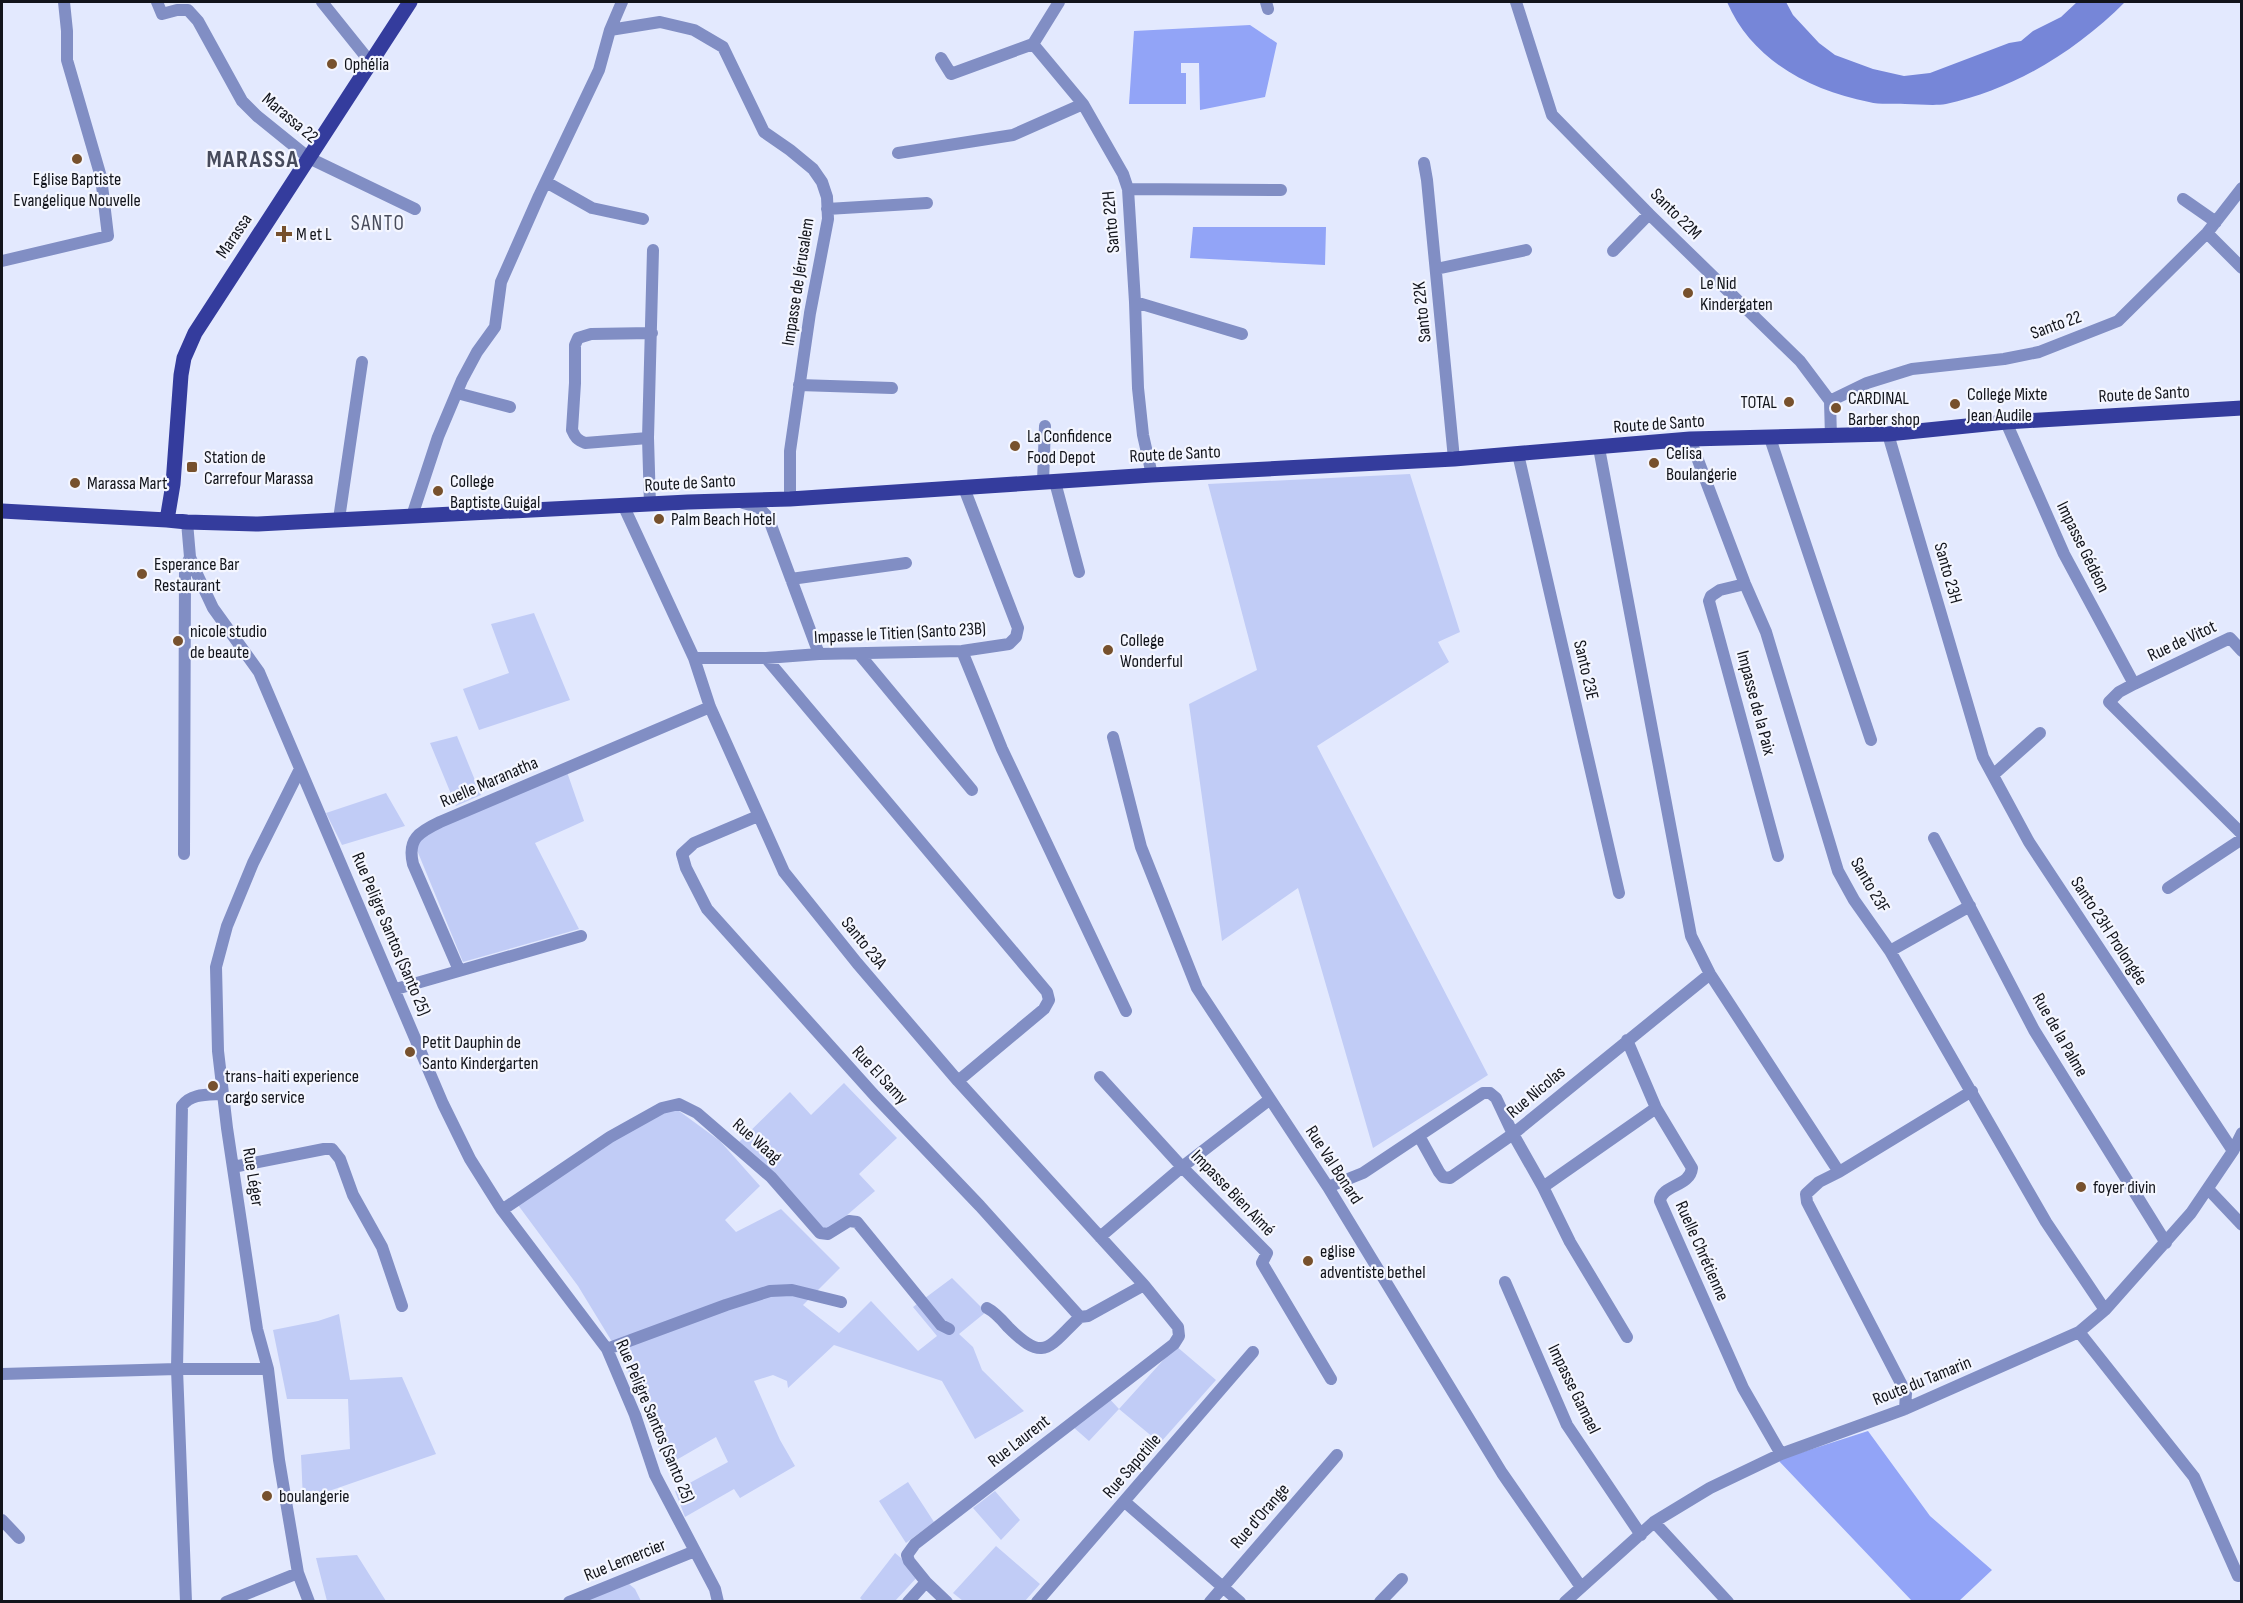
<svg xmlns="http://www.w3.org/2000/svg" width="2243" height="1603" font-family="'Sofia Sans Condensed',sans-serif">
	<rect width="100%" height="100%" fill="#e3e9fe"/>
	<!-- green -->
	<path fill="#c1ccf6" d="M1410,474L1460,632L1438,642L1449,662L1317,746L1488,1075L1373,1148L1298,888L1222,941L1189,704L1257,670L1208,484Z
		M534,613L570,700L479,730L463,689L509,673L491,624Z
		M457,736L481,795L456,806L430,743Z
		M567,772L584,821L535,843L579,929L463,962L412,838Z
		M386,793L405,826L342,845L326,813Z
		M844,1083L897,1138L859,1174L875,1191L825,1234L737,1144L790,1092L811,1115Z
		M675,1108L720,1141L760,1186L725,1220L736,1232L781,1209L840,1268L803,1305L839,1333L871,1301L918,1351L937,1336L913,1307L952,1278L986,1312L959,1334L973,1347L982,1370L1024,1411L975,1439L942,1381L834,1345L788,1388L787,1381L773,1375L754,1381L780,1440L795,1466L740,1498L734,1489L685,1517L675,1491L728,1462L716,1437L666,1466L625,1363L578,1286L518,1205L629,1129Z
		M339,1314L350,1380L402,1377L436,1454L303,1500L301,1455L350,1449L348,1399H287L273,1330L318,1321Z
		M1176,1346L1216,1380L1160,1443L1119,1409L1089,1441L1072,1426L1106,1395L1119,1409Z
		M908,1482L934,1522L906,1543L879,1501Z
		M995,1491L1020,1520L1001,1540L973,1508Z
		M996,1546L1040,1584L1025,1601H963L953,1593Z
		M895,1553L920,1574L895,1601H863L860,1598Z
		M357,1555L386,1601H327L316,1558Z
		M628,1583L635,1589L641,1601L579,1602Z"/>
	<!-- forest -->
	<path fill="#92a4f7" d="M1250,25L1277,43L1265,97L1200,110L1199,63H1181V73H1186V104H1129L1134,31Z
		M1193,227H1326L1325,265L1190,258Z
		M1868,1431L1930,1516L1992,1570L1959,1601H1912L1778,1460Z"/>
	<!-- water -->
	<path fill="#7686d8" d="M1727,2H1786L1793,15L1819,43L1835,55L1873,69L1904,76L1930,73L2009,43L2021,41L2033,31L2061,17L2077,2H2125C2076,51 2015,89 1946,104C1934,106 1918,104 1905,104C1894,103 1880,105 1869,102C1809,90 1752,60 1727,2Z"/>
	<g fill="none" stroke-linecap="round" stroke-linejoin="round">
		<!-- minor -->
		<path stroke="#818ec4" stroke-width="12" d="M157,2L162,14L177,10H188L198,21L242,101L257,116L309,158L415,209
			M322,2L371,63
			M1059,2L1033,44L1083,104L1123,174L1128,189L1135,302L1138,388L1143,435L1152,475
			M1266,2L1268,9
			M1516,2L1552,115L1649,214L1800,361L1830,401L1831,437
			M610,30L660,22L694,30L723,47L764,132L790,150L813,169L822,182L827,197L828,219L810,313L790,451V499
			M941,58L951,74L1033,44
			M898,153L1013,135L1083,104
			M1424,163L1427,180L1454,459
			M546,182L592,208L643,219
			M1128,189L1281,190
			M2183,199L2216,222
			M827,209L927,203
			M2207,233L2242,268
			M1613,251L1649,214
			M2,261L108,236L101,177L67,60V31L64,2
			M1436,269L1526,250
			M1135,302L1242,334
			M799,385L892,388
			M457,393L510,407
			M1830,401L1867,383L1912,369L2004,359L2039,352L2118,321L2207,233L2242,188
			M2006,422L2064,554L2134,684
			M1888,434L1983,757L2029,842L2233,1151
			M648,438L585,443C577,440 575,437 572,430L575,383V345L578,338L591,334L652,333
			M1770,438L1871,740
			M1690,439L1745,584L1766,632L1838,871L1854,900L1890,951L2046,1222L2105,1310
			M1599,448L1691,936L1710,974L1839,1172L1972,1091
			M1518,454L1619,893
			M1043,482L1045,426
			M1055,482L1079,572
			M743,503L758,507L768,517L819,654
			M650,505L648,438L653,250
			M624,507L694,658L710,707L784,872L857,963L958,1081L1144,1285L1178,1327L1179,1336L1174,1344L1165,1351L915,1544L907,1555L909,1561L926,1582
			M412,516L438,437L462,380L477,352L495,327L501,282L539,196L599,70L610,30L622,2
			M339,519L362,362
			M187,522L190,557L197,574L213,608L259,672L443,1104L470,1159L502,1210L607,1349L635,1415L655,1475L715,1589L718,1602
			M791,579L906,563
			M1745,584L1720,590L1711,596L1709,601L1778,856
			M962,651L1002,749L1126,1011
			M2242,651L2230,638L2134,684L2119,692L2109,702L2242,834
			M860,655L972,790
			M694,658H766L819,654L962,651L1009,644L1016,637L1018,628L964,488
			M766,658L1047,992L1049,1000L1044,1009L958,1081
			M1113,737L1141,847L1197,988L1328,1187L1502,1473L1581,1587
			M300,769L253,863L227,926L216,967L218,1051L227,1128L257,1329L268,1369L279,1460L298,1573L309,1602
			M1993,775L2040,733
			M758,816L694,843L682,854L686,868L707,909L875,1096L980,1206L1080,1317L1088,1316L1144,1285
			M1934,838L2034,1030L2166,1243
			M184,854L185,569L190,557
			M2168,888L2242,839
			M1890,951L1970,906
			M459,970L413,864C407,839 419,832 440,822L710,707
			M396,989L581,936
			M1627,1040L1656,1108L1692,1168C1690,1187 1662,1184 1660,1201L1743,1388L1781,1454
			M1100,1077L1182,1167L1267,1253L1262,1263L1331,1379
			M1419,1136L1439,1172L1443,1177L1450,1178L1513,1134L1543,1187L1570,1242L1627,1337
			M233,1167L324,1149H332L340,1159L353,1195L382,1247L402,1306
			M1839,1172L1819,1182L1806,1194L1807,1202L1906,1393L1905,1409
			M1328,1187L1363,1173L1483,1093H1490L1496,1098L1513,1134L1710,974
			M1543,1187L1656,1108
			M2208,1189L2242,1225
			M502,1210L610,1137L662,1108L679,1104L697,1113L771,1177L820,1233L828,1234L849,1221L857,1222L941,1325L949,1329
			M1100,1237L1182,1167L1269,1100
			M1505,1282L1567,1425L1641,1535
			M987,1308C995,1312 1002,1320 1008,1327C1045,1364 1048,1347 1080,1317
			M2079,1332L2194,1477L2238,1576
			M607,1349L726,1305L770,1291L792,1290L841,1302
			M2,1374L177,1369H268
			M1125,1502L1240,1602
			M2,1520L19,1538
			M1654,1522L1728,1602
			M186,1602L177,1369L182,1106C191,1093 208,1095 223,1094
			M226,1602L298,1573
			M569,1602L695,1551
			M908,1602L926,1582L947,1602
			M1037,1602L1253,1352
			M1210,1602L1337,1455
			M1380,1602L1402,1579
			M1565,1602L1654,1522L1710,1488L1781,1454L1905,1409L2079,1332L2105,1310L2191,1213L2233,1151L2242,1133"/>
		<!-- major -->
		<path stroke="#343c9d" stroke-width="15" d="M2,511L167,520L187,522L258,524L688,502L790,499L1152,475L1454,459L1690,439L1888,434L2006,422L2242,408
			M167,520L173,484L181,375L184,358L195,333L410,2"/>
	</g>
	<!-- markers -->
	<g fill="#77512d" stroke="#f4f6ff" stroke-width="2">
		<circle cx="332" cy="64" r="6"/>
		<circle cx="77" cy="159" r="6"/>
		<path d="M281 225h6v6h6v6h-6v6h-6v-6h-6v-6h6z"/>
		<circle cx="1688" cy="293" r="6"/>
		<circle cx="1789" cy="402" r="6"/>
		<circle cx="1955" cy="404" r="6"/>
		<circle cx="1836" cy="408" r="6"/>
		<circle cx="1015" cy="446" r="6"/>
		<circle cx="1654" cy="463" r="6"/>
		<rect x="186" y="461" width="12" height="12" rx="3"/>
		<circle cx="75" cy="483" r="6"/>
		<circle cx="438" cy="491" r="6"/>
		<circle cx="659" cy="519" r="6"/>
		<circle cx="142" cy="574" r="6"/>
		<circle cx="178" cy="641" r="6"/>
		<circle cx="1108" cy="650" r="6"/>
		<circle cx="410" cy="1052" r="6"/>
		<circle cx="213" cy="1086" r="6"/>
		<circle cx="2081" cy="1187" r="6"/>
		<circle cx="1308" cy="1261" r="6"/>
		<circle cx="267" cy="1496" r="6"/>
	</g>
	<g text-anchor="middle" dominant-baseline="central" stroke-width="4.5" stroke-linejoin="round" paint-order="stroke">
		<!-- poi labels -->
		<g font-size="18" fill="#12141b" stroke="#f4f6ff" text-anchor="start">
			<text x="344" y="64">Ophélia</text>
			<text x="77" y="179" text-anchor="middle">Eglise Baptiste<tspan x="77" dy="21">Evangelique Nouvelle</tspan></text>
			<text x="296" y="234">M et L</text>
			<text x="1700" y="283">Le Nid<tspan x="1700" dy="21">Kindergaten</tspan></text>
			<text x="1967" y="394">College Mixte<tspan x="1967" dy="21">Jean Audile</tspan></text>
			<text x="1848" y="398">CARDINAL<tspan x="1848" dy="21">Barber shop</tspan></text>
			<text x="1777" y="402" text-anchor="end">TOTAL</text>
			<text x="1027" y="436">La Confidence<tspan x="1027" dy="21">Food Depot</tspan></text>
			<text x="1666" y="453">Celisa<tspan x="1666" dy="21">Boulangerie</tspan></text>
			<text x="204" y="457">Station de<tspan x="204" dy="21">Carrefour Marassa</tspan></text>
			<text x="450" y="481">College<tspan x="450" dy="21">Baptiste Guigal</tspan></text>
			<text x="87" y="483">Marassa Mart</text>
			<text x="671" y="519">Palm Beach Hotel</text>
			<text x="154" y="564">Esperance Bar<tspan x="154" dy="21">Restaurant</tspan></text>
			<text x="190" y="631">nicole studio<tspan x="190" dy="21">de beaute</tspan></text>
			<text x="1120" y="640">College<tspan x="1120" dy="21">Wonderful</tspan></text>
			<text x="422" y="1042">Petit Dauphin de<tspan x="422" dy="21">Santo Kindergarten</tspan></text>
			<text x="225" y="1076">trans-haiti experience<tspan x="225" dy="21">cargo service</tspan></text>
			<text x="2093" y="1187">foyer divin</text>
			<text x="1320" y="1251">eglise<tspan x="1320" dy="21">adventiste bethel</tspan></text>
			<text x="279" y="1496">boulangerie</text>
		</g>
		<!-- street labels -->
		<g font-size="18" fill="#12141b" stroke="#f4f6ff">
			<text transform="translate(290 118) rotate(40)">Marassa 22</text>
			<text transform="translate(1676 214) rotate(45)">Santo 22M</text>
			<text transform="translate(1111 222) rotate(-95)">Santo 22H</text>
			<text transform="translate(234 236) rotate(-56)">Marassa</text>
			<text transform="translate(798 282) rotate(-81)">Impasse de Jérusalem</text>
			<text transform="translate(1422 312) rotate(-96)">Santo 22K</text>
			<text transform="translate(2056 325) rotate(-20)">Santo 22</text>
			<text transform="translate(2144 394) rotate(-3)">Route de Santo</text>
			<text transform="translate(1659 424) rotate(-4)">Route de Santo</text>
			<text transform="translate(1175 454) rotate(-3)">Route de Santo</text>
			<text transform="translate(690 483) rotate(-3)">Route de Santo</text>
			<text transform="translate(2083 547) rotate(64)">Impasse Gédéon</text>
			<text transform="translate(1948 573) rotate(74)">Santo 23H</text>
			<text transform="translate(900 633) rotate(-3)">Impasse le Titien (Santo 23B)</text>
			<text transform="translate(2182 641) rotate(-25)">Rue de Vitot</text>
			<text transform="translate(1586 670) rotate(77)">Santo 23E</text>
			<text transform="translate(1756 703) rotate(75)">Impasse de la Paix</text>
			<text transform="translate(489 782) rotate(-23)">Ruelle Maranatha</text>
			<text transform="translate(1870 885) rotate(60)">Santo 23F</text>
			<text transform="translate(2109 931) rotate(57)">Santo 23H Prolongée</text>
			<text transform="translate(391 934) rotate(67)">Rue Peligre Santos (Santo 25)</text>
			<text transform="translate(864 943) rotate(51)">Santo 23A</text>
			<text transform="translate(2060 1035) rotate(60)">Rue de la Palme</text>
			<text transform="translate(880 1075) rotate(47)">Rue El Samy</text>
			<text transform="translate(1536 1092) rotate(-40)">Rue Nicolas</text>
			<text transform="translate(757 1141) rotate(41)">Rue Waag</text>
			<text transform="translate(1334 1165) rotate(57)">Rue Val Bonard</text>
			<text transform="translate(253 1177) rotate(81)">Rue Léger</text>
			<text transform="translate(1233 1193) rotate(46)">Impasse Bien Aimé</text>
			<text transform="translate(1702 1251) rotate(66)">Ruelle Chrétienne</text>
			<text transform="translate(1922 1381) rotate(-22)">Route du Tamarin</text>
			<text transform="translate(1574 1389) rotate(64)">Impasse Gamael</text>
			<text transform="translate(655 1421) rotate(67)">Rue Peligre Santos (Santo 25)</text>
			<text transform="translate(1019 1441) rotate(-38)">Rue Laurent</text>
			<text transform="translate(1132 1466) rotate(-49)">Rue Sapotille</text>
			<text transform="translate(1260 1516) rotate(-49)">Rue d'Orange</text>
			<text transform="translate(625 1560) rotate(-22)">Rue Lemercier</text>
		</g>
		<!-- quarter labels -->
		<g font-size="21" letter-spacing="1.5" fill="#474b5c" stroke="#f4f6ff">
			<text x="378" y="223">SANTO</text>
		</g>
		<!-- district labels -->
		<g font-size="24" font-weight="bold" letter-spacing="1.5" fill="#474b5c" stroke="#f4f6ff">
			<text x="253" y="159">MARASSA</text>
		</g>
	</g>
	<!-- border -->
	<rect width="2243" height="1603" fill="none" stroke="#12141b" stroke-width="6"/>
</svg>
